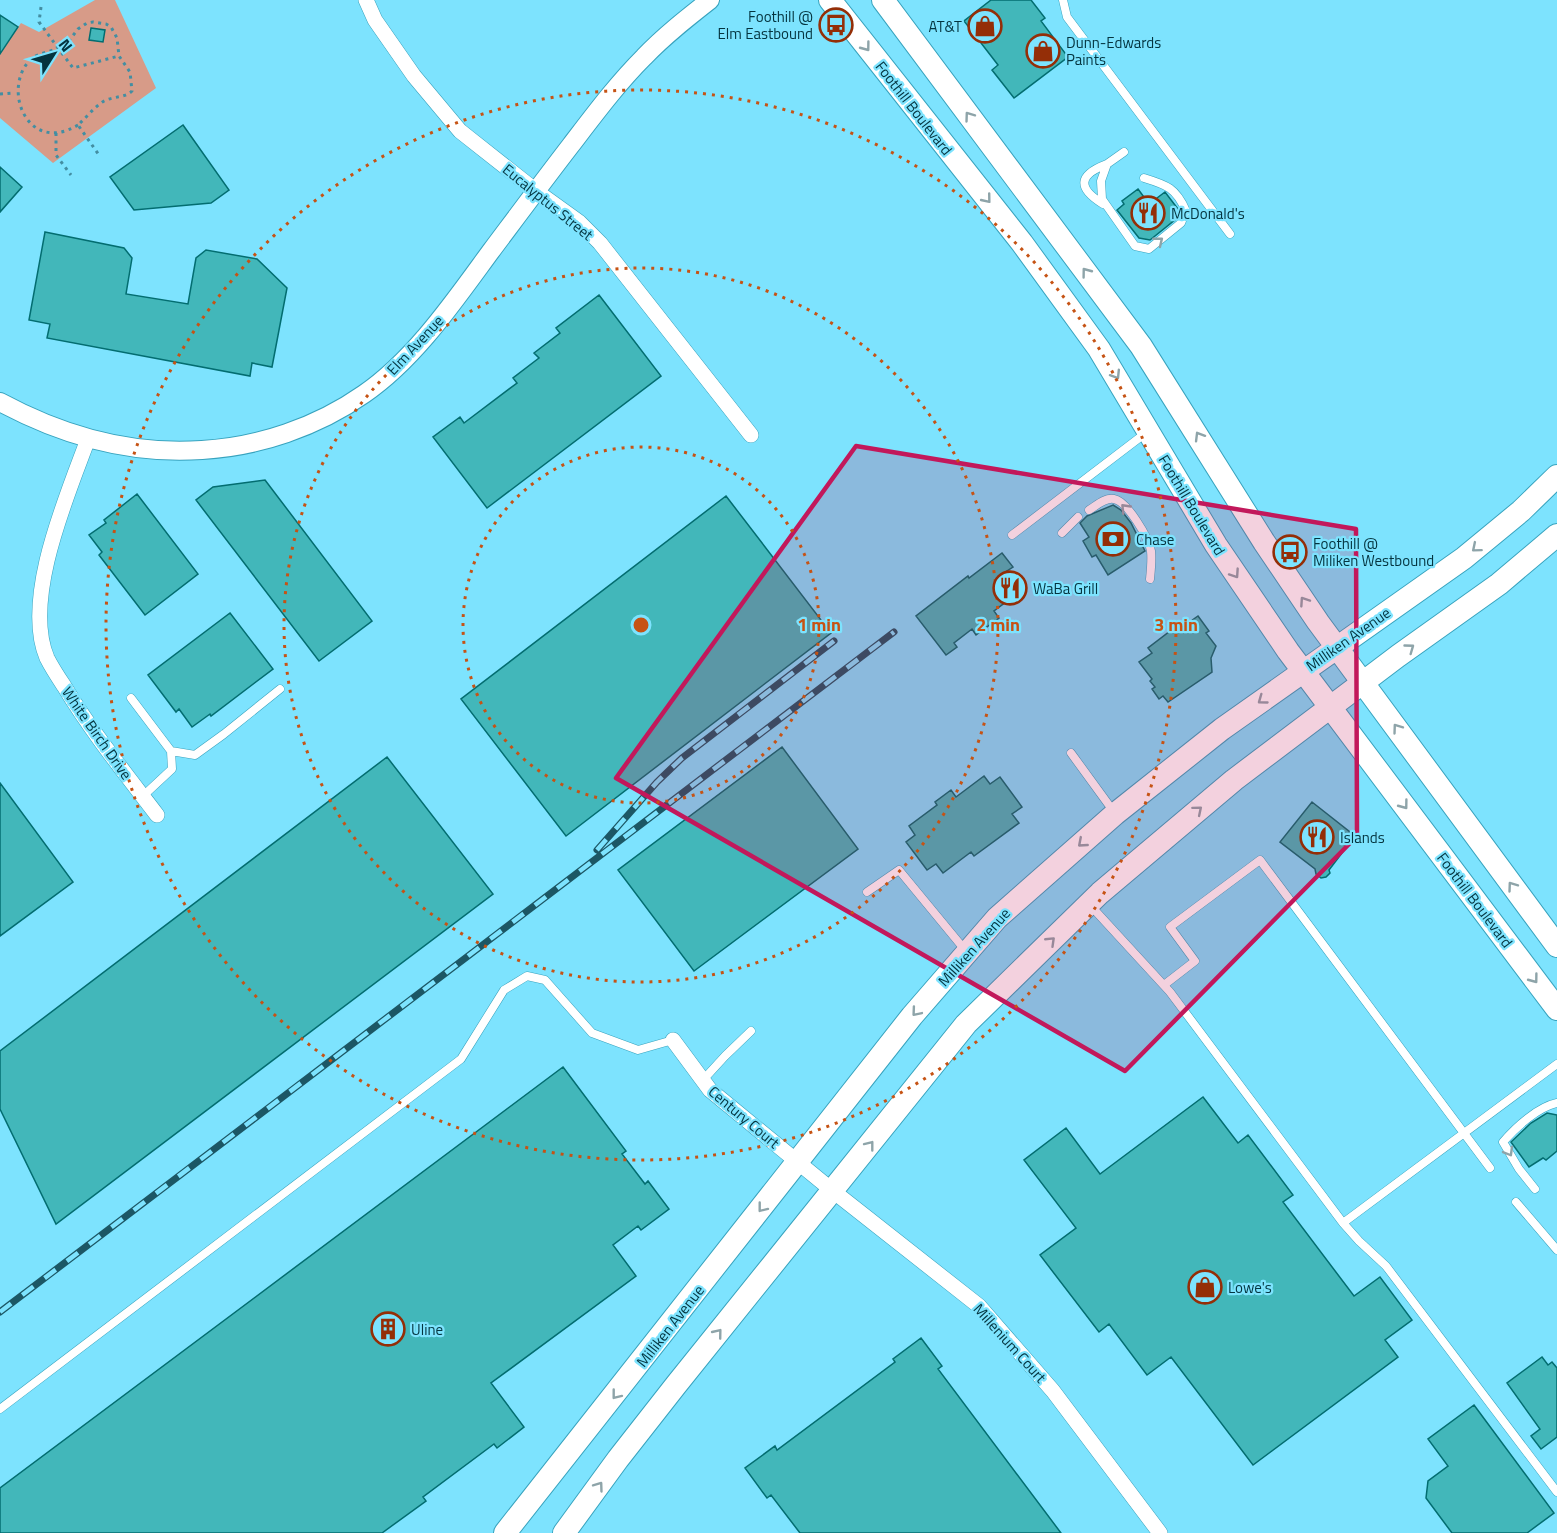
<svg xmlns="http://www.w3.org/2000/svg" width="1557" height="1533" font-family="'Titillium Web',sans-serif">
	<rect width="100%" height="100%" fill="#7de3fe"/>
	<!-- green -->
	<path fill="#d79b88" d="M95,0H115L156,88L53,163L0,118V54L21,23L39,32Z"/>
	<!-- building -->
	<path fill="#42b7ba" stroke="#036d70" stroke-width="1.5" d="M991,0H1031L1045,18L1041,21L1068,57L1014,98L992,70L998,65L964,21Z
		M0,15L18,27L0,54Z
		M91,28L105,30L103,42L89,40Z
		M183,125L229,190L211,203L134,210L110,177Z
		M0,167L22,187L0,212Z
		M1138,189L1149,204L1165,192L1178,209L1176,219L1150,240L1139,238L1117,210L1124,204L1122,201Z
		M45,232L124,248L132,258L126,294L188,304L196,258L206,250L257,259L287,288L272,367L252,363L250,376L47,338L50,324L29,320Z
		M599,295L661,376L487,508L433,437L460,417L464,423L517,383L513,378L539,358L534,353L560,333L556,328Z
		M265,480L372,621L319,661L196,500L213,487Z
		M137,494L198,574L145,615L99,555L102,552L89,535L106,523L104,520Z
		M726,496L831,633L566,836L461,699Z
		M1113,505L1121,510L1131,523L1145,551L1108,575L1096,555L1092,557L1083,541L1089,537L1080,523L1087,516Z
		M1002,553L1013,567L1007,571L1022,590L994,611L999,618L976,635L972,629L954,643L957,647L946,655L916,616L968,576L969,578Z
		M230,613L273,669L211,716L210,714L192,727L179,709L176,712L148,675Z
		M1198,616L1209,631L1206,633L1216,646L1211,658L1212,672L1168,702L1163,696L1159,699L1152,689L1155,687L1150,681L1152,679L1139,662L1152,653L1148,648L1178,625L1181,628Z
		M782,747L858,849L694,971L618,870Z
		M387,757L493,894L56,1224L0,1109V1051Z
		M984,776L990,784L1000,777L1022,807L1012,814L1019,823L974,856L971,852L943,873L936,864L927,870L906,842L915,835L909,826L937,805L935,802L951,790L956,797Z
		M0,783L73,882L0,936Z
		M1312,802L1355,836L1329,870L1330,873L1326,877L1321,878L1316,874L1315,869L1280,842Z
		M563,1067L626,1151L622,1154L645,1184L648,1181L669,1209L641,1230L638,1226L613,1245L636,1276L491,1383L524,1427L497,1448L494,1444L423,1497L426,1501L382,1533H0V1488Z
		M1203,1097L1238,1143L1248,1135L1293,1195L1283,1202L1354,1296L1380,1277L1412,1320L1385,1340L1398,1357L1253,1465L1171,1357L1147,1375L1109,1324L1099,1332L1040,1255L1076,1228L1024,1160L1066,1128L1100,1174Z
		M1547,1113L1557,1115V1151L1546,1160L1543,1158L1529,1167L1511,1142L1531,1123Z
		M921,1338L942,1366L938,1369L1061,1533H800L771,1495L767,1498L745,1468L775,1446L777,1450L895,1362L893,1359Z
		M1542,1357L1548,1365L1552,1362L1557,1368V1437L1541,1449L1531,1436L1540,1429L1507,1383Z
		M1474,1405L1554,1513L1527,1533H1452L1426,1498L1428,1481L1448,1466L1428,1439Z"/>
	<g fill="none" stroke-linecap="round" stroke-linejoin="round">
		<defs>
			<path id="service" d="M1063,0L1067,17L1230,234
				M1124,152L1107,164L1101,181L1102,199L1135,246L1149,249L1181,223L1186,211C1176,188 1167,185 1144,178
				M1103,204C1077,188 1078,175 1107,164
				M1089,510C1096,506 1105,497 1114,499C1127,501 1149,538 1151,551C1152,560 1151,569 1150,579
				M1062,533L1078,517
				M1012,535L1147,432
				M131,698L171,751L172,769L143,796
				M171,751L195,755L224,734L280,689
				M1071,753L1114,812
				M867,892L899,870L965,950
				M1090,905L1170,992L1343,1223L1359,1241L1386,1266L1557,1492
				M1164,985L1195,961L1170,927L1260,860L1490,1168
				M703,1080L725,1056L751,1031
				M1535,1189L1519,1169L1503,1142C1516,1127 1538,1107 1557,1103
				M1516,1202L1557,1250
				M1343,1223L1557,1064
				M0,1409L461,1059L504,990L527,976L545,980L592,1033L638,1050L673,1040"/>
			<path id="minor" d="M366,0L375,20L414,76L460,131L536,191L579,222L600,243L751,435
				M88,439C67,496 22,599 47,658C52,668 58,677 64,686C91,731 125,773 157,815
				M673,1040L710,1090L833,1191L979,1306L1053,1391L1160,1533"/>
			<path id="tertiary" d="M0,402C63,436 130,455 202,450C258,447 317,427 364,394C415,359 455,300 491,251C518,215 544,180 571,145C594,115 617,84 644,57C664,36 687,18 710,0"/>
			<path id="primary" d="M830,0L1022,243L1099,349L1216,545L1288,651L1557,1009
				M883,0L1141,346L1264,542L1318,622L1557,946
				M505,1533L912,1016L997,918L1115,814L1222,729L1464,558L1521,511L1557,476
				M564,1533L618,1459L676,1385L966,1024L1100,893L1234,780L1398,656L1499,584L1557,535"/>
		</defs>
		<!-- service casing -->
		<use href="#service" stroke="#38a3be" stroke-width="9"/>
		<!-- minor casing -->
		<use href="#minor" stroke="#38a3be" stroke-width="16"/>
		<!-- tertiary casing -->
		<use href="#tertiary" stroke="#38a3be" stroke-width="20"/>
		<!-- primary casing -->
		<use href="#primary" stroke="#38a3be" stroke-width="24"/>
		<!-- path -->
		<path stroke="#438ea2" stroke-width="3" stroke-dasharray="3 4.5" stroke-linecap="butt" d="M41,7L39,22L58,48L68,42L78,29L87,23L93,22L106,24L111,27L117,38L119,56L130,72L132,91C125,98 114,96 104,101C94,107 87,117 78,125L99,155
			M0,94L13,93
			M78,125C27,156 0,87 32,58C39,53 50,52 58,48L73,68L119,56
			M56,133V155L71,175"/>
		<!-- service -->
		<use href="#service" stroke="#fff" stroke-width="8"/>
		<!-- minor -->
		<use href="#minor" stroke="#fff" stroke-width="15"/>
		<!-- tertiary -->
		<use href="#tertiary" stroke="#fff" stroke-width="18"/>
		<!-- primary -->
		<use href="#primary" stroke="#fff" stroke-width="22"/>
		<defs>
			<path id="rail" d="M597,850L657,782L682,758L834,641
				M0,1312L894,632"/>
		</defs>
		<!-- rail casing -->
		<use href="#rail" stroke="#1c5765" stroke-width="7"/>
		<!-- rail -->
		<use href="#rail" stroke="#7de3fe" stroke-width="4.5" stroke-dasharray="14" stroke-linecap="butt"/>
	</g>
	<!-- one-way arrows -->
	<defs><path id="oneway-chevron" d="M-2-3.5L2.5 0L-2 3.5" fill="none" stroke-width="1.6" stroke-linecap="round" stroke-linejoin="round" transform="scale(1.5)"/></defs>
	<g stroke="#8ea4a9">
		<use href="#oneway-chevron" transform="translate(866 47) rotate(53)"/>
		<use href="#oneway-chevron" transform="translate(969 116) rotate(-126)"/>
		<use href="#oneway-chevron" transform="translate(987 199) rotate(51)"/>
		<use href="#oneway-chevron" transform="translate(1159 241) rotate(-39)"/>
		<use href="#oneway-chevron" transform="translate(1086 272) rotate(-127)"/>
		<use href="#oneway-chevron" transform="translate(1116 375) rotate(58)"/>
		<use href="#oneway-chevron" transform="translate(1199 436) rotate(-121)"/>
		<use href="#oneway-chevron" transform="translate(1125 508) rotate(-134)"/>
		<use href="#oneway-chevron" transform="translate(1476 548) rotate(140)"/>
		<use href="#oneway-chevron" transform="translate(1235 574) rotate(56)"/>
		<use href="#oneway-chevron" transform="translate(1304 601) rotate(-124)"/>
		<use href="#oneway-chevron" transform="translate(1410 648) rotate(-36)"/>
		<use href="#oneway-chevron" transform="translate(1262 700) rotate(144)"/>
		<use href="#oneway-chevron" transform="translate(1397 728) rotate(-126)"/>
		<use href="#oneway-chevron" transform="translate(1404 805) rotate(53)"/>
		<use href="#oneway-chevron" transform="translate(1198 810) rotate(-40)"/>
		<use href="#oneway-chevron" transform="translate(1082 843) rotate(139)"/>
		<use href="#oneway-chevron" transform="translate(1512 886) rotate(-126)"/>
		<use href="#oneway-chevron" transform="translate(1051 941) rotate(-44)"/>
		<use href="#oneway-chevron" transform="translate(1534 979) rotate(53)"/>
		<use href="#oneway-chevron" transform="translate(916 1012) rotate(130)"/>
		<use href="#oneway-chevron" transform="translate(870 1145) rotate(-52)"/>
		<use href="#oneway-chevron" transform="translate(1509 1152) rotate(60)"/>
		<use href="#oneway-chevron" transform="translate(762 1208) rotate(128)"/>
		<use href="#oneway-chevron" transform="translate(718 1333) rotate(-51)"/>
		<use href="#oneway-chevron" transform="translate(616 1395) rotate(128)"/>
		<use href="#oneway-chevron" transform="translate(599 1486) rotate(-54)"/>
	</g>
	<!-- marked area -->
	<path fill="#c2185b" fill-opacity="0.2" stroke="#c2185b" stroke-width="4.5" stroke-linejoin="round" d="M856,446L1356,529L1357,836L1125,1071L616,778Z"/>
	<!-- distance rings -->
	<g fill="none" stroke="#c65314" stroke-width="3" stroke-dasharray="3 6">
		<circle cx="641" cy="625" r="178"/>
		<circle cx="641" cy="625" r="357"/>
		<circle cx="641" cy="625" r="535"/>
	</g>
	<!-- icons -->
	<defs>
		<symbol id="bus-ring" viewBox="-11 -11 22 22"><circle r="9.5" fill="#7de3fe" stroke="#942e07" stroke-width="1.5"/><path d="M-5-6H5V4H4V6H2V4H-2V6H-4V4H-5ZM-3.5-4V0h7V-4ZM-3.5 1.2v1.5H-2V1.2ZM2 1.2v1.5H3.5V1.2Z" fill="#942e07"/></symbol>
		<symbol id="shop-ring" viewBox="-11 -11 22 22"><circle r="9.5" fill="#7de3fe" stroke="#942e07" stroke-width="1.5"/><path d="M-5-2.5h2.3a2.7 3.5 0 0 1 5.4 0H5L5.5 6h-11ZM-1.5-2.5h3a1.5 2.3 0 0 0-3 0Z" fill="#942e07"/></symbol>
		<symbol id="restaurant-ring" viewBox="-11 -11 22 22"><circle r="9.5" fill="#7de3fe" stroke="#942e07" stroke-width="1.5"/><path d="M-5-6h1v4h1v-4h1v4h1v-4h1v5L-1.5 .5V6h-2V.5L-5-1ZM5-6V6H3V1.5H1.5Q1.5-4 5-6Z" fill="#942e07"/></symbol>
		<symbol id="bank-ring" viewBox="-11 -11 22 22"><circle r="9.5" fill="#7de3fe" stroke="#942e07" stroke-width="1.5"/><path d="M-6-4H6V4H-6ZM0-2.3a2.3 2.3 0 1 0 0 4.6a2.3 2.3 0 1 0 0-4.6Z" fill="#942e07"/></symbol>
		<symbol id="building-ring" viewBox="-11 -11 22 22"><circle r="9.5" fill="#7de3fe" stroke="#942e07" stroke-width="1.5"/><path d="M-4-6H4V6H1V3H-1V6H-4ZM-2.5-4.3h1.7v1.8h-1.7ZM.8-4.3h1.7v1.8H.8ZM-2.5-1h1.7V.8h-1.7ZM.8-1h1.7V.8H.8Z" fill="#942e07"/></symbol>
	</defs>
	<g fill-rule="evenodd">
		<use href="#bus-ring" x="817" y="6" width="38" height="38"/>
		<use href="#shop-ring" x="966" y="7" width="38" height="38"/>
		<use href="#shop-ring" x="1024" y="32" width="38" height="38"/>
		<use href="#restaurant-ring" x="1129" y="194" width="38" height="38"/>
		<use href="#bank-ring" x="1094" y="520" width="38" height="38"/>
		<use href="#bus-ring" x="1271" y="533" width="38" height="38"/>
		<use href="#restaurant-ring" x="991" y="569" width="38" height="38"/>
		<use href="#restaurant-ring" x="1298" y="818" width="38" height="38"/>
		<use href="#shop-ring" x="1186" y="1268" width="38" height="38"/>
		<use href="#building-ring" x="369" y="1310" width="38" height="38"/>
	</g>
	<g text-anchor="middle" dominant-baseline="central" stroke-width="4.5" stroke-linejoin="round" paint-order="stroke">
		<!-- poi labels -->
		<g font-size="15" fill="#04343f" stroke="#7de3fe" text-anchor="start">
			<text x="813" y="16" text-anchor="end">Foothill @<tspan x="813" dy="17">Elm Eastbound</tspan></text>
			<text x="962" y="26" text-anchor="end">AT&amp;T</text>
			<text x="1066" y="42">Dunn-Edwards<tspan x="1066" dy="17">Paints</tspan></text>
			<text x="1171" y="213">McDonald's</text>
			<text x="1136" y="539">Chase</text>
			<text x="1313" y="543">Foothill @<tspan x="1313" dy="17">Miliken Westbound</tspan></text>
			<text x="1033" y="588">WaBa Grill</text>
			<text x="1340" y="837">Islands</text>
			<text x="1228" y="1287">Lowe's</text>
			<text x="411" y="1329">Uline</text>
		</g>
		<!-- street labels -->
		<g font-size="15" fill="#04343f" stroke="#7de3fe">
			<text transform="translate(914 108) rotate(52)">Foothill Boulevard</text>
			<text transform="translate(548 202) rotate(39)">Eucalyptus Street</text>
			<text transform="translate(415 345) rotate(-47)">Elm Avenue</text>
			<text transform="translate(1192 505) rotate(59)">Foothill Boulevard</text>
			<text transform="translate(1348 639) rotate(-35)">Milliken Avenue</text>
			<text transform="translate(97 733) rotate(55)">White Birch Drive</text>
			<text transform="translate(1475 900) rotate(53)">Foothill Boulevard</text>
			<text transform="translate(974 947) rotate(-48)">Milliken Avenue</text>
			<text transform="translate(744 1117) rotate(40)">Century Court</text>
			<text transform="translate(670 1326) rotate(-52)">Milliken Avenue</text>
			<text transform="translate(1010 1343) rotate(48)">Millenium Court</text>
		</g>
	</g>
	<circle cx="641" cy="625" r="9" fill="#c65314" stroke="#7de3fe" stroke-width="3"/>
	<g font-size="18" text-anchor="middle" font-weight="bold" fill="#c65314" stroke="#7de3fe" stroke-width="4.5" stroke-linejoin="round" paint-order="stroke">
		<text x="819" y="631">1 min</text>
		<text x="998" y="631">2 min</text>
		<text x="1176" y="631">3 min</text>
	</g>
	<!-- north arrow -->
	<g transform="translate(54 54) rotate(53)" stroke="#7de3fe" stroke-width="4.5" paint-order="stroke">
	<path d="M0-4.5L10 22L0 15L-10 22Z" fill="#04343f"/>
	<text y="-9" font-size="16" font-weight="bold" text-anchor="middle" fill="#04343f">N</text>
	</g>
</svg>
